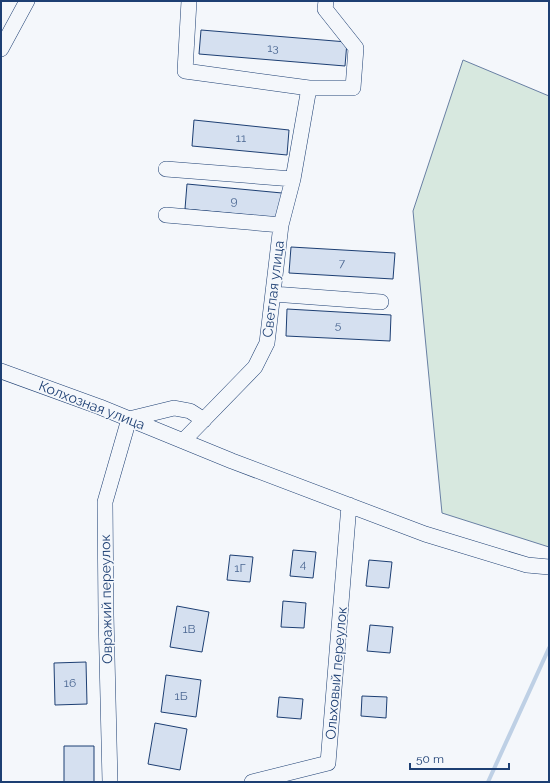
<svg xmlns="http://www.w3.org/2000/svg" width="550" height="783" font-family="Raleway,sans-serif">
	<rect width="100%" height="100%" fill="#f4f7fb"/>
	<!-- green -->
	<path fill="#d7e8df" stroke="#687fa3" d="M463,60L549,96V547L442,513L413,211Z"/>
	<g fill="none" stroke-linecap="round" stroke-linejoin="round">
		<!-- stream -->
		<path stroke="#bed0e5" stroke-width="4" d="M488,782L549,648"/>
	</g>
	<!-- building -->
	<path fill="#d5e0f0" stroke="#1d3f73" d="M201,30L347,42L345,66L199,54Z
		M194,120L289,130L287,155L192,146Z
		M187,184L282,193L280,218L185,209Z
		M291,247L395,253L393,279L289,273Z
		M287,309L391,315L390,341L286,336Z
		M293,550L316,552L313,578L290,576Z
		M230,555L253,557L250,582L227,580Z
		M369,560L392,562L389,588L366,586Z
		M283,601L306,603L304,628L281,627Z
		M177,606L209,612L202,652L170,647Z
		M370,625L393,627L390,653L367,651Z
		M86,662L87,704L55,705L54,663Z
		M166,675L201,680L196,717L161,712Z
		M362,696L387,697L386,718L361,716Z
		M279,697L303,699L301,719L277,717Z
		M155,723L187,729L180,770L148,764Z
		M64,746H94V782H64Z"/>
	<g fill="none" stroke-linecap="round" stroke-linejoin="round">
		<defs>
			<path id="minor" d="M1,49L27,1
				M309,88H353L356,48L325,9L326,1
				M166,169L293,179
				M166,215L281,225
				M273,294L381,302
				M1,371L100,407L232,461L425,534L527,565L549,567
				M183,441L255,367L267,343L281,225L293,179L309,88L185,71L189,1
				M110,782L106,615L105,502L129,419L174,408L190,411L204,420
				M252,782L328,763L349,505"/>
		</defs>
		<!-- minor casing -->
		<use href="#minor" stroke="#1d3f73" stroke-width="16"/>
		<!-- minor -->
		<use href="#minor" stroke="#f4f7fb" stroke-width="15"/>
	</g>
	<g text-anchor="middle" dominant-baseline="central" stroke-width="3" stroke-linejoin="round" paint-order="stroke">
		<!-- number labels -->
		<g font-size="12" fill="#4b6792">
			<text x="273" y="48">13</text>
			<text x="241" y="138">11</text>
			<text x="234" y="201">9</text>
			<text x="342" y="263">7</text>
			<text x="338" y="325">5</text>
			<text x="303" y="564">4</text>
			<text x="240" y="568">1Г</text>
			<text x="189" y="629">1В</text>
			<text x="70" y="683">16</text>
			<text x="181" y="696">1Б</text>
		</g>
		<!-- street labels -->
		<g font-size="14" fill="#1d3f73" stroke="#f4f7fb">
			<text transform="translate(273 289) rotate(-83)">Светлая улица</text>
			<text transform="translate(92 405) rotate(21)">Колхозная улица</text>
			<text transform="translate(106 599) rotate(-91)">Овражий переулок</text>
			<text transform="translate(336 673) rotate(-85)">Ольховый переулок</text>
		</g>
	</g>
	<!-- border -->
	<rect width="550" height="783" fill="none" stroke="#1d3f73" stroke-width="4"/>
	<!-- scale -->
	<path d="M410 763v6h99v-6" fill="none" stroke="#1d3f73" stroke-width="2"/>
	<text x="416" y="763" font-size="12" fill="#1d3f73" stroke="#f4f7fb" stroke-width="3" paint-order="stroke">50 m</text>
</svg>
